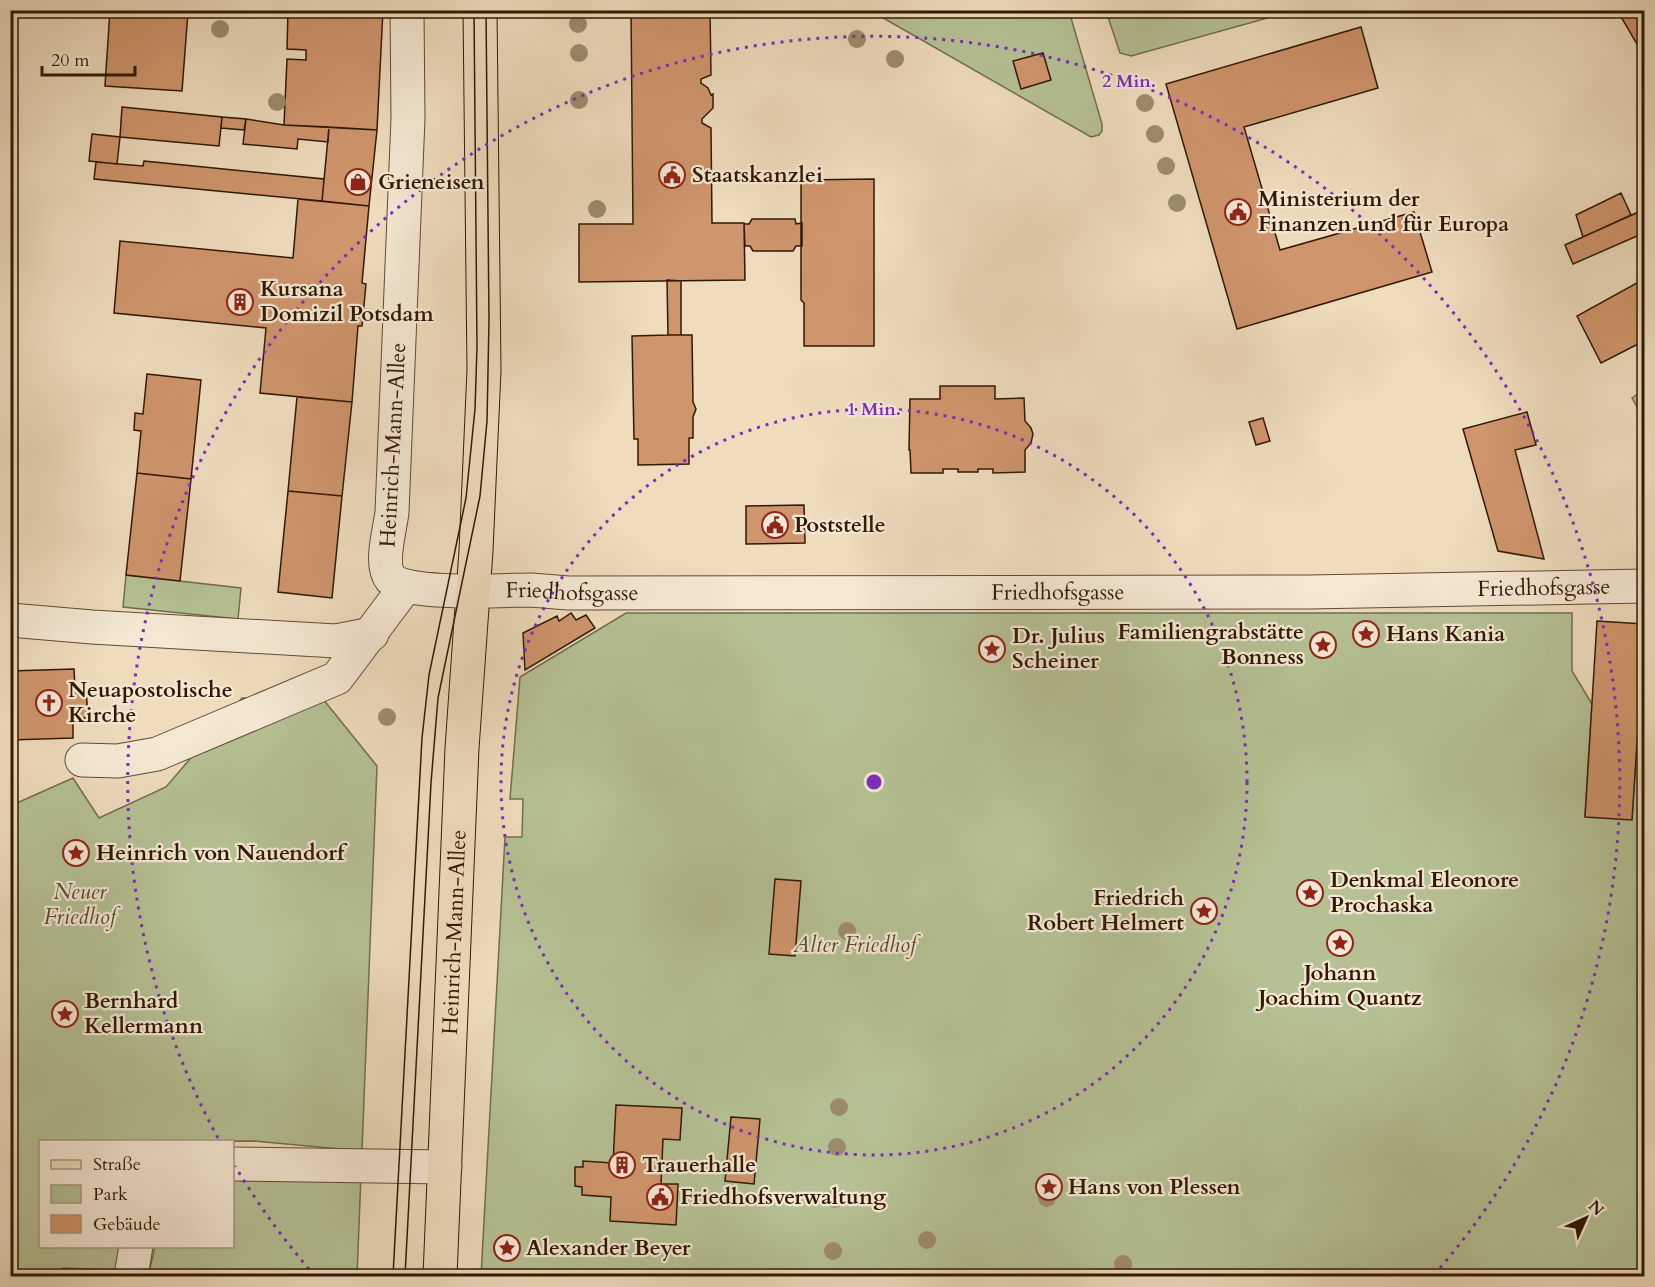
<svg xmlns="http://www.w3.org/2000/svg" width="1655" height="1287" font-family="Cardo,serif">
	<rect width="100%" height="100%" fill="#eedcbd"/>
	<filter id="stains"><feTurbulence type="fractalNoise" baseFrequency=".00333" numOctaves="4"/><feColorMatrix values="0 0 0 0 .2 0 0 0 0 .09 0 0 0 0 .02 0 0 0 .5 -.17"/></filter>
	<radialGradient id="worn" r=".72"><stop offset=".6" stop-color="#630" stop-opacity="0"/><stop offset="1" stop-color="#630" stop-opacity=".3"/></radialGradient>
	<!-- green -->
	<path fill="#b5c194" stroke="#726d4c" stroke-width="1.5" d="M871,11H1069L1102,124V131L1099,135L1091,137Z
		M1106,11V10L1293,11L1131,56L1120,53Z
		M1644,390V419L1632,398Z
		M126,575L241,588L238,619L123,607Z
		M626,613H1572V671L1592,704L1585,816L1632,819L1641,680H1644V1276H481L505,837H522L523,799H510L520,677Z
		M242,698L323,699L377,766L362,1151L253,1141L40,1142V1246L127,1247L123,1270L63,1268L62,1276H11L10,806L73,778L99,818L166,787Z
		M233,1173L361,1175L357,1276H148L155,1247L232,1246Z"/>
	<!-- building -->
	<path fill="#cf956d" stroke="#301903" stroke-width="1.5" d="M110,10L188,12L182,91L105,86Z
		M288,10H383L377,130L284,125L287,59L306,60V50L287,49Z
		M631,10H710L711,75L701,79V83L708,88L711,95L713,94V108L702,119V123L711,128L712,223H744L745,280L579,282V224H633Z
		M1617,10H1644V56Z
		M1361,27L1378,88L1244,127L1280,250L1414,212L1432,272L1237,329L1166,84Z
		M1043,53L1051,80L1021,89L1013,61Z
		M122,107L222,117L219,146L120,137Z
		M222,117L246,119L244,130L221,128Z
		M246,119L284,125L329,127L328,142L298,139L297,149L243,144Z
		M329,127L377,130L369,206L322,201Z
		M92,134L120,137L117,164L89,161Z
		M144,161L324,179L322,201L94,179L96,162L143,166Z
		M874,179V346H804V303L801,300V180Z
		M1621,193L1631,215L1583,237L1576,215Z
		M298,199L369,206L362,283L366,284L362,326H358L352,402L260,393L266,328L114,313L120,241L293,258Z
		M1643,210L1644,233L1573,264L1565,245Z
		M752,219H795L796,224L802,223V246H796L793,251H753L750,246H745L744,224H749Z
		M1644,279V341L1601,363L1577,316Z
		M667,280L681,281V335H668Z
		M668,335H692L693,402L696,409L693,417V438H689V464L638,465V439H634L632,336Z
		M147,374L201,380L191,479L137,473L141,431L134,430L135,413L143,414Z
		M940,386H995V399L1024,398L1025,421L1031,428L1033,434L1031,443L1025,450V472L993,473V469H978V472H958V469H943V473H911L910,450H909L910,399H940Z
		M297,397L352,402L342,496L288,491Z
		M1527,412L1536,445L1515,450L1544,559L1498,551L1463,429Z
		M1263,418L1270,441L1256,445L1249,422Z
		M137,473L191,479L180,581L126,575Z
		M288,491L342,496L332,598L278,592Z
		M804,505L805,543L746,544V506Z
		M571,613L576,620L586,615L595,628L525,670L523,633L557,616L559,621Z
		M1597,621L1644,624V680H1641L1632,820L1585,817Z
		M74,669L75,689L86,688L88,718H73V738L10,740V671Z
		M775,879L801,881L795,956L769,954Z
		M616,1105L682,1108L680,1140L663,1139L661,1184H678L676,1225L610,1221L611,1197L582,1195V1187L575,1186V1167H583V1161L613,1163Z
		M731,1117L760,1119L754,1184L725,1181Z"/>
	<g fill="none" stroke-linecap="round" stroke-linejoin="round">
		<defs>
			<g id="minor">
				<path id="s1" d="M407,10L408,118L392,512C390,530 379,565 391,579C406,596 506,590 531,590C543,591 556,592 568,593L1309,592L1644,586"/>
				<path d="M10,620L92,627L336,641L372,634"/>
				<path d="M82,760L118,761L157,754L337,678L406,586"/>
				<path d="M232,1164L445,1167"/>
				<path d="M131,1276L136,1246"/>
			</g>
			<g id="major">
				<path id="s2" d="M440,1276L462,748L476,551L484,370L480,10"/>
			</g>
		</defs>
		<!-- minor casing -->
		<use href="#minor" stroke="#604a32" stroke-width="35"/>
		<!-- major casing -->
		<use href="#major" stroke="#301903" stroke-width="35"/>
		<!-- minor -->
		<use href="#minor" stroke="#f4e8d4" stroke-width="33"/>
		<!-- major -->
		<use href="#major" stroke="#eedcbd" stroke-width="33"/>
		<!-- tram -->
		<path stroke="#301903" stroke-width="1.5" d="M393,1276L422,738L429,675L466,498L475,409L477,347L474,10
			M405,1276L431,783L438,698L480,496L487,421L489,320L486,10"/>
	</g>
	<!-- trees -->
	<g fill="#9c8c6e">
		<circle cx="578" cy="24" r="9"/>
		<circle cx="220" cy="29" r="9"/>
		<circle cx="857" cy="39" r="9"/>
		<circle cx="579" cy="53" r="9"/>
		<circle cx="895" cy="59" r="9"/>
		<circle cx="579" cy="100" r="9"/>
		<circle cx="277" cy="102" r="9"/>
		<circle cx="1145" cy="103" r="9"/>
		<circle cx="1155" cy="134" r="9"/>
		<circle cx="1166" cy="166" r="9"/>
		<circle cx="1177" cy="203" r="9"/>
		<circle cx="597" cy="209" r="9"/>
		<circle cx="387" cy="717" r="9"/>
		<circle cx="847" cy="931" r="9"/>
		<circle cx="839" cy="1107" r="9"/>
		<circle cx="837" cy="1147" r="9"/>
		<circle cx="1047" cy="1198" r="9"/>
		<circle cx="835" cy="1199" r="9"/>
		<circle cx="927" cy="1240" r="9"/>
		<circle cx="833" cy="1251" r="9"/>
		<circle cx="1123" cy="1264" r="9"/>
	</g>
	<!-- distance rings -->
	<g fill="none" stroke="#7b2cbf" stroke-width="3" stroke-dasharray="3 6">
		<circle cx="874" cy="782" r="373"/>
		<path d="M315 1276A746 746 0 0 1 235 1166M218 1138A746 746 0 1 1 1433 1276"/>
	</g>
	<!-- icons -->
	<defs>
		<symbol id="civic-ring" viewBox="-11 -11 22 22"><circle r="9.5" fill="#f4e8d4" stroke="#8f2418" stroke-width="1.5"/><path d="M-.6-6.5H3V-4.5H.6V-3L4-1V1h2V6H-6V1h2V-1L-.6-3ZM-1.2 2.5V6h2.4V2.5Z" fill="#8f2418"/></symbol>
		<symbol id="shop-ring" viewBox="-11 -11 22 22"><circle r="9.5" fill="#f4e8d4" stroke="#8f2418" stroke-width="1.5"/><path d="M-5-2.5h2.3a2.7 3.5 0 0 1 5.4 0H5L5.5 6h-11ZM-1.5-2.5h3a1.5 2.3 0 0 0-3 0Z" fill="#8f2418"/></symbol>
		<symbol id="building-ring" viewBox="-11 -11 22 22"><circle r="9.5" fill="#f4e8d4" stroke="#8f2418" stroke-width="1.5"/><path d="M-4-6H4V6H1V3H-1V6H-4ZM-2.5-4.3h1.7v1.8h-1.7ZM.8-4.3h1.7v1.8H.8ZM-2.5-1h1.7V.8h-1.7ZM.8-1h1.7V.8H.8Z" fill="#8f2418"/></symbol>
		<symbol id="sight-ring" viewBox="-11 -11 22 22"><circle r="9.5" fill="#f4e8d4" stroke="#8f2418" stroke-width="1.5"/><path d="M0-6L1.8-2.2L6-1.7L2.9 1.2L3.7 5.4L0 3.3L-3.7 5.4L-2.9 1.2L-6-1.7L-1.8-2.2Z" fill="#8f2418"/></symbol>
		<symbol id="church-ring" viewBox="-11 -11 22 22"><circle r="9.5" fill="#f4e8d4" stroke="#8f2418" stroke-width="1.5"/><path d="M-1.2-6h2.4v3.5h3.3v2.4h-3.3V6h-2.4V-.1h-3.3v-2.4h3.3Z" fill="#8f2418"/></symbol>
	</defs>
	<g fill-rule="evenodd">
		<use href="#civic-ring" x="657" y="160" width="30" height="30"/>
		<use href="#shop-ring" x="343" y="167" width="30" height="30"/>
		<use href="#civic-ring" x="1223" y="197" width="30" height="30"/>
		<use href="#building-ring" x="225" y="287" width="30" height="30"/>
		<use href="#civic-ring" x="760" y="510" width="30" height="30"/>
		<use href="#sight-ring" x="1351" y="619" width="30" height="30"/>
		<use href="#sight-ring" x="1308" y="630" width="30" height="30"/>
		<use href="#sight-ring" x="977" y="634" width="30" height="30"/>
		<use href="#church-ring" x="34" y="688" width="30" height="30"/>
		<use href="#sight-ring" x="61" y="838" width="30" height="30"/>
		<use href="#sight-ring" x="1295" y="878" width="30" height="30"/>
		<use href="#sight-ring" x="1189" y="896" width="30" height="30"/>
		<use href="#sight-ring" x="1325" y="928" width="30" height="30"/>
		<use href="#sight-ring" x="50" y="999" width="30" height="30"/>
		<use href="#building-ring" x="607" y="1150" width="30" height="30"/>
		<use href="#sight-ring" x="1034" y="1172" width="30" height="30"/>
		<use href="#civic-ring" x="645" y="1182" width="30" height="30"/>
		<use href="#sight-ring" x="492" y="1233" width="30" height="30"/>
	</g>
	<g text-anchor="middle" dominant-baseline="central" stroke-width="4.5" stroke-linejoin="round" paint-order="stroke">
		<!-- poi labels -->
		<g font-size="22" font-weight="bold" fill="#301903" stroke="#f4e8d4" text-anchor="start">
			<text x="692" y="175">Staatskanzlei</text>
			<text x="378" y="182">Grieneisen</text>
			<text x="1258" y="199">Ministerium der<tspan x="1258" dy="25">Finanzen und für Europa</tspan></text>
			<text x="260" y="289">Kursana<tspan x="260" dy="25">Domizil Potsdam</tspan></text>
			<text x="794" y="525">Poststelle</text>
			<text x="1304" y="632" text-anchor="end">Familiengrabstätte<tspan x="1304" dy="25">Bonness</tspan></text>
			<text x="1386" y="634">Hans Kania</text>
			<text x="1012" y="636">Dr. Julius<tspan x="1012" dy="25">Scheiner</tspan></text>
			<text x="68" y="690">Neuapostolische<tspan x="68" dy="25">Kirche</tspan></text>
			<text x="96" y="853">Heinrich von Nauendorf</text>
			<text x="1330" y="880">Denkmal Eleonore<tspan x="1330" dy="25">Prochaska</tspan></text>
			<text x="1184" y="898" text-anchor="end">Friedrich<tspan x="1184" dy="25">Robert Helmert</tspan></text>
			<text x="1340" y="973" text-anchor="middle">Johann<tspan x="1340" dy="25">Joachim Quantz</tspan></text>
			<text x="84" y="1001">Bernhard<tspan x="84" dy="25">Kellermann</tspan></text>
			<text x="642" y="1165">Trauerhalle</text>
			<text x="1068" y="1187">Hans von Plessen</text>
			<text x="680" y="1197">Friedhofsverwaltung</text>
			<text x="526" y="1248">Alexander Beyer</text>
		</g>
		<!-- street labels -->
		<g font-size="22" fill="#301903" stroke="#f4e8d4">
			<text transform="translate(393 445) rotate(-87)">Heinrich-Mann-Allee</text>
			<text stroke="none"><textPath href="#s1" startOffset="1726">Friedhofsgasse</textPath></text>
			<text stroke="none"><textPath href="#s1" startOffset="754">Friedhofsgasse</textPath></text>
			<text stroke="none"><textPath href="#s1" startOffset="1240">Friedhofsgasse</textPath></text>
			<text stroke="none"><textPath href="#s2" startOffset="344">Heinrich-Mann-Allee</textPath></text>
		</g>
		<!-- park labels -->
		<g font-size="22" font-style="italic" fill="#584b2e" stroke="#f4e8d4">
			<text x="80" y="892">Neuer<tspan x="80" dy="25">Friedhof</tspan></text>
			<text x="855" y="945">Alter Friedhof</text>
		</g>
	</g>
	<circle cx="874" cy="782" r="9" fill="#7b2cbf" stroke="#f4e8d4" stroke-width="3"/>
	<g font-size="18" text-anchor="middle" font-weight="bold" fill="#7b2cbf" stroke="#f4e8d4" stroke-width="4.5" stroke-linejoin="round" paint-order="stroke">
		<text x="1129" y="87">2 Min.</text>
		<text x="874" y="415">1 Min.</text>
	</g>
	<!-- margin -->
	<rect width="1655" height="1287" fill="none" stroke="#eedcbd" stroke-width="36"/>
	<rect x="12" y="12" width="1631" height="1263" fill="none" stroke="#301903" stroke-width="3"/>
	<rect x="18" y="18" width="1619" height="1251" fill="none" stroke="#301903" stroke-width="1.5"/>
	<!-- legend -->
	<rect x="39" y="1140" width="195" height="108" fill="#f4e8d4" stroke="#a69580" stroke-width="1.5"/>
	<rect x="51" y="1160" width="30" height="9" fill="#eedcbd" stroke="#a69580" stroke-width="1.5"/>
	<text x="93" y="1170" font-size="18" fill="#301903">Straße</text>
	<rect x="51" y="1185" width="30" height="18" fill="#b5c194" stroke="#a69580" stroke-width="1.5"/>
	<text x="93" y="1200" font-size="18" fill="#301903">Park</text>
	<rect x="51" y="1215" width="30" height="18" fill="#cf956d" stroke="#a69580" stroke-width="1.5"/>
	<text x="93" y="1230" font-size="18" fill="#301903">Gebäude</text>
	<!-- north arrow -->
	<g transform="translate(1586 1218) rotate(45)" stroke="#f4e8d4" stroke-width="4.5" paint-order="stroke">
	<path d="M0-4.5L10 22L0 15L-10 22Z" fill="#301903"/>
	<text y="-9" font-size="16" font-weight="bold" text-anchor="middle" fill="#301903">N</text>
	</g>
	<!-- scale -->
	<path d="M42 66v9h93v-9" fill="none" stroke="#301903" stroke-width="3"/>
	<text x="51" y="66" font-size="18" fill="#301903" stroke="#f4e8d4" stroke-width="4.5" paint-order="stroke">20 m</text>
	<rect width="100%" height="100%" filter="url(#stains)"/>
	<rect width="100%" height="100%" fill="url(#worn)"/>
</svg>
